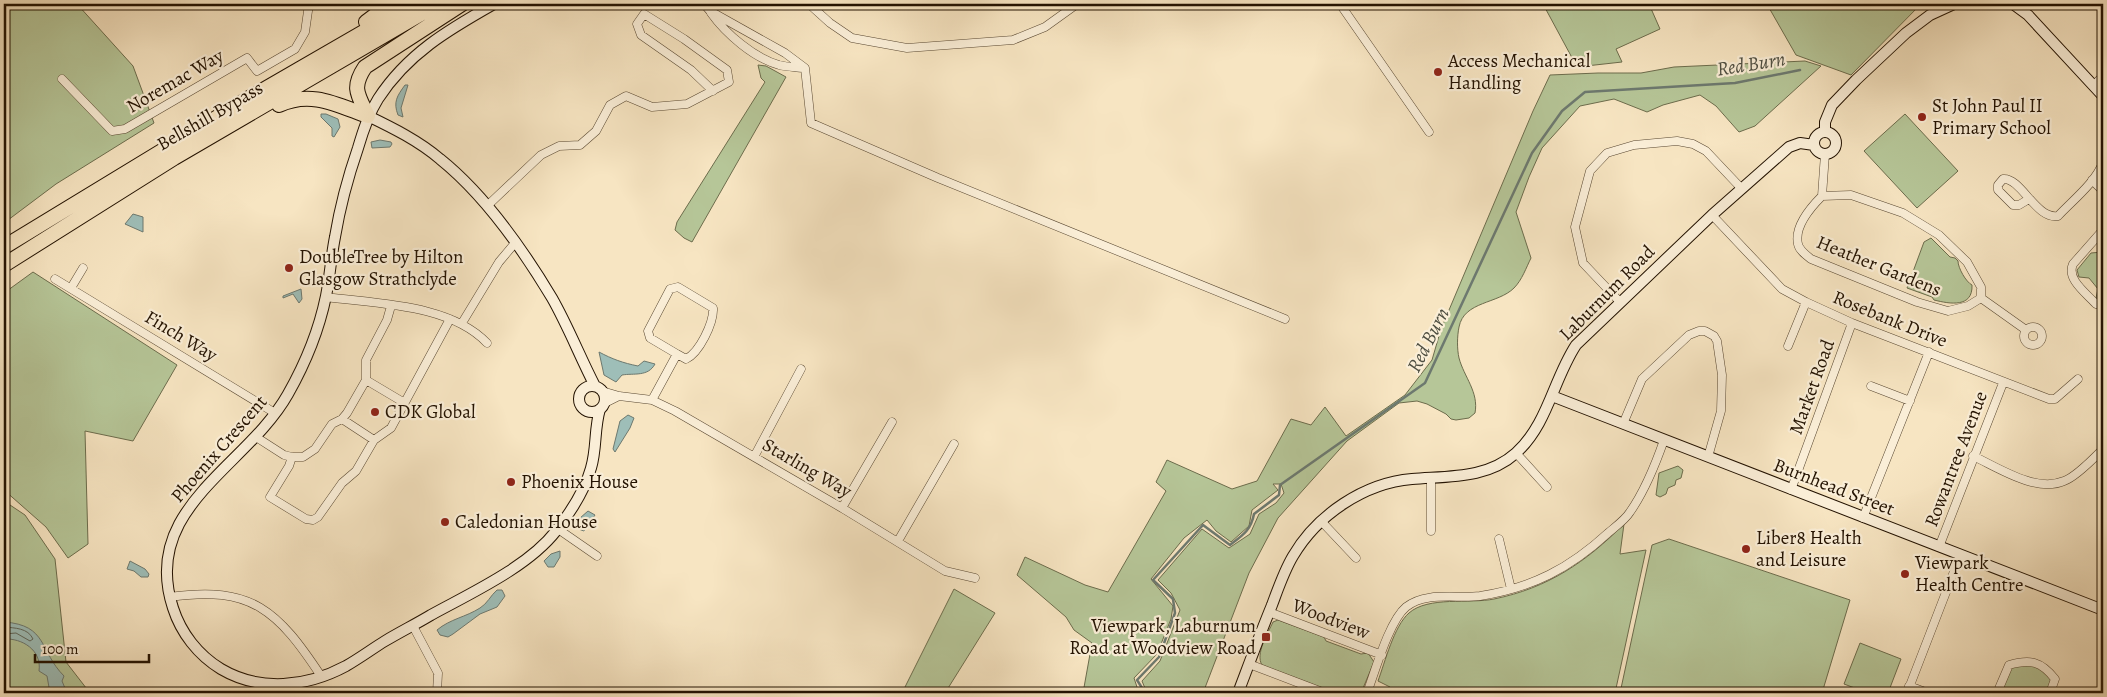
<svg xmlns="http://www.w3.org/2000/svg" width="2107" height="697" font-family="Alegreya,serif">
	<rect width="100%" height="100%" fill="#f7e5c2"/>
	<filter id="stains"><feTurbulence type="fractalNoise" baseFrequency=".004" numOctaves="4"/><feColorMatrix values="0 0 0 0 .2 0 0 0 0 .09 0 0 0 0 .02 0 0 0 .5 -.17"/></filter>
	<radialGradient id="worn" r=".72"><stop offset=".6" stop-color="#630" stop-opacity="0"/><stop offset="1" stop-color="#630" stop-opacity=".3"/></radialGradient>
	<!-- green -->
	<path fill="#b6c698" stroke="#6c6c4c" d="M4,4H77L133,66L154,123L56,184L4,223Z
		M1543,4H1649L1660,29L1616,49L1622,62L1577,67Z
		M1770,4H1921L1851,75L1796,55L1768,6Z
		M1805,61L1821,66L1755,126L1739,132L1716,106L1700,95L1663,105L1647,112L1614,99L1580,106L1542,148L1529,177L1516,212L1531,258C1526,268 1522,280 1514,288C1498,304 1464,301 1459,327C1457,337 1457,349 1459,358C1464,377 1479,392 1475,413L1469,418L1456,420L1451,419L1446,414L1427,404L1417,401L1399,403L1347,441L1278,518L1249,573L1203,693H1147L1142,681L1160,661L1180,610L1171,593L1158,580L1202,529L1229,548L1250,534L1259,514L1276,503L1284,493L1281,484H1273L1278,490L1252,510L1249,526L1231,542L1216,531L1207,520L1184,538L1151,579L1173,606L1171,619L1157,654L1134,678L1139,693H1083L1092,643L1074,630L1066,617L1017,575L1025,557L1085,585L1108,592L1166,491L1156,482L1167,460L1232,489L1257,481L1291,419L1311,425L1325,407L1346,436L1405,395L1432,360L1441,329L1533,111L1550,75L1598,73H1641L1674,67Z
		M758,65L766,66L786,77L692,242L684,238L675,230L677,222L765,82L761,78Z
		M1905,114L1958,171L1917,208L1864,151Z
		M1931,238L1950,257L1955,258L1958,261C1958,268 1966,282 1972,285C1973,308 1950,304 1934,300L1932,297L1907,288L1924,242Z
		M2103,251V300L2096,298L2098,289L2089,278L2079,277L2077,270L2091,253L2102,252Z
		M33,272L177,365L133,441L85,431L88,544L68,558L46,527L4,490V293Z
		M1678,466L1683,470L1681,478L1676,480L1675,485L1668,488L1666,494L1660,497L1656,495L1659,473Z
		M4,501L25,515L55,559L66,662L90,693H4Z
		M1624,524L1620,554L1646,550L1615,693H1388L1390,687L1378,681C1385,662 1394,626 1409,613C1428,596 1470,604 1494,599C1548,588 1586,562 1624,524Z
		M1669,539L1850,600L1822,693H1620L1652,545Z
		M954,589L995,613L945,693H902Z
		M1278,620L1324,637L1326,641L1361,654L1368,653L1374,662L1361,693H1335L1262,665C1255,654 1268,633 1273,622Z
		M1860,643L1901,659L1888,693H1868L1844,684Z
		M2027,660L2055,679L2050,693H1997L2009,665Z"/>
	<!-- water -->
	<path fill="#9ebeb8" stroke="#6d796f" d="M405,85H408L401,108L403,117L398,115C393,102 397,96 405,85Z
		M321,114H326L338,119L340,127L334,137L332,136V128L321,117Z
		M380,140L391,142L392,144L390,147L372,148L371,142Z
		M133,214L143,217V232L125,224Z
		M301,289L302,299L299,303L293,294L283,298V296Z
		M599,352C612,359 623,363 638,366L644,361L655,364C648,377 634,373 622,375L616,382L604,375Z
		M628,415L634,418L630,428L615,452L613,449L620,421Z
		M588,511L595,515L584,531L576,528L580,518Z
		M560,551V557L554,567H548L544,561L551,554Z
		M130,561L145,569L149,574L148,577H141L134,571L127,569Z
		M497,590H502L505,596L497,607L480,614L453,634L448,637L440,635L437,630C450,619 466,617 480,608C487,604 491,595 497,590Z
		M4,622C48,625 39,651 64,676L62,681L67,693H50L47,676L39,671C42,650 22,638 4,639Z"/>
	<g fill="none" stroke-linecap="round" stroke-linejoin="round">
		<!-- shore -->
		<path stroke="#60685c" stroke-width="1" d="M4,627C15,628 28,628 33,639L30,641L16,633L4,634"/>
		<!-- stream -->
		<path stroke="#6d796f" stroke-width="2.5" d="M1143,693L1144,691L1137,680L1159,657L1175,613L1173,599L1153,580L1203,525L1230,545C1243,535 1251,530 1254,514L1279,495L1280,485L1425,383L1532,153L1562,111L1585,92L1735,83L1800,70"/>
		<defs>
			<path id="street" d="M704,4L710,11L785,53L805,68L811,123L938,178L1285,319
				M809,4L830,23L852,38L907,48L1013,40L1045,27L1077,4
				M1340,4L1429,132
				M711,13C726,34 754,58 779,65C787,67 795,67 803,68
				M62,79L112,131L125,129L247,58L257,71L295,49L305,32L309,4
				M2094,85L2103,76
				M2092,180L2103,191
				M1822,196C1811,207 1794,227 1798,244C1799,250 1806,255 1811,259L1917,302L1948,311L1968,306L1981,298V287L1967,262L1939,235L1903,213L1851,195L1822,196L1825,154
				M2029,199L2019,205H2013L1998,190V185L2003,179C2021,177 2036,220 2058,216C2073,200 2096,182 2103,162
				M487,206L541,155L559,146L580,145L596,131L610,105L626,96L652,107L687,104L729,82L727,70L684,39L644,14L637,24L641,35L691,70L713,91
				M1712,215L1782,289L1806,302L1852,323L2049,399H2055L2078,379
				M2103,230L2073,264C2066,279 2086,293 2096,304L2103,305
				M55,279L275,413
				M71,288L83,268
				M326,297C377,304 450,304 487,343
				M1981,298L2026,330
				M1620,302L1583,263L1575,227L1590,171L1607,153L1634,145L1677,141L1693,144L1706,151L1741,188
				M462,323L499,262L515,243
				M2024 336a9 9 0 1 1 18 0a9 9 0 1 1-18 0Z
				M1788,346L1806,302
				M366,380L403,402
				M1871,386L1910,401
				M602,391L619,396L652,400L675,411L842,508L945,571L975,578
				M652,400L677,354L686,359C699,353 714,323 713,308L678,287L670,289L648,331L650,338L677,354
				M605,403L619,396
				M342,419L374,440
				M1623,424L1642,379L1689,335L1699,331H1705L1714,336L1717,341L1722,375L1721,411L1708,457
				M256,437L284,455L292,457H303L315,449L332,424L342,419L347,413L366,380V360L387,320L391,306
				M1516,453L1547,487
				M1973,456C1999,468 2036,493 2064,481C2076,477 2094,458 2103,449
				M292,457L289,466L270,497L306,519L313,520L318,517L342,483L356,471L374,440L391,428L450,319
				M754,457L801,369
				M1791,490L1852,323
				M842,508L892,422
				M1863,518L1929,352
				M1322,522L1356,558
				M558,529L597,556
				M1431,531V478
				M1499,539L1511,589
				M898,541L954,444
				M1939,547L2003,383
				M170,597C252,585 278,611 321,676
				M1269,612L1382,655
				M413,626L438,673L437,693
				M1249,664L1325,693
				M1909,686L1928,693
				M1367,693C1375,672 1389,621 1406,607C1426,591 1457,599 1480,596C1532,588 1570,568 1608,533C1615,527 1625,520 1630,512C1644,492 1656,463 1664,440
				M1907,693L1960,556
				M1997,693L2009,665C2030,659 2041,661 2055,679L2050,693"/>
			<path id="secondary" d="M494,4C448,30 407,54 378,99C368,115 363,131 358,148C348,177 340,207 335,237C331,257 330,276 326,296C319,330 305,364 288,394C247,467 140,508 173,608C181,633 198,655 221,669C260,692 307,687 346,666C360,658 372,649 385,641C400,632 416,624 431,615C471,593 528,567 556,531C570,513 585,490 591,468C597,448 594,429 600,409
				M2013,4L2028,15L2103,96
				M368,116C393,128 419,141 440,159C485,195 522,248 552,298C568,326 580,357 595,386
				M1825,132V122L1832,105L1856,80L1906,33L1930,15L1954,4
				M1814 143a11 11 0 1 1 22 0a11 11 0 1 1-22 0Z
				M579 399a13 13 0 1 1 26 0a13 13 0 1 1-26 0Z
				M1552,396L2103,610
				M1238,693C1249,664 1260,634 1272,605C1278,589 1284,571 1293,556C1317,515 1364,483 1412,479C1449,476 1487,479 1516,453C1548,424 1553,380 1576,345L1712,215L1789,147L1800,143L1814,145"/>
			<path id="highway" d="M366,22L390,4
				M279,105C311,90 337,105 368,116
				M368,116C358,95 351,88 365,67L462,4
				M4,247L244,101L412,4
				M4,265L174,158L438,4"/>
		</defs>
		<!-- street casing -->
		<use href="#street" stroke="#584731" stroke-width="9"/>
		<!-- secondary casing -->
		<use href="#secondary" stroke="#231201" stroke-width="12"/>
		<!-- highway casing -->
		<use href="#highway" stroke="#231201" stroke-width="16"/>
		<!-- street -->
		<use href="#street" stroke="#faeed7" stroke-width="8"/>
		<!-- secondary -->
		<use href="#secondary" stroke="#faeed7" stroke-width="10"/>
		<!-- highway -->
		<use href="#highway" stroke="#f7e5c2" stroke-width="14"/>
	</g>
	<!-- markers -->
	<g fill="#8f2418" stroke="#faeed7" stroke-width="2">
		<circle cx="1438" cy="72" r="5"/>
		<circle cx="1922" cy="117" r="5"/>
		<circle cx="289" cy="268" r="5"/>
		<circle cx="375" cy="412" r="5"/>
		<circle cx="511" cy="482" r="5"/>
		<circle cx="445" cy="522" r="5"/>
		<circle cx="1746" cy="549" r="5"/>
		<circle cx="1905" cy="574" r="5"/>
		<rect x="1261" y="632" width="10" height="10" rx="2.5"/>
	</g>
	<g text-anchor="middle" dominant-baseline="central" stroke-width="4.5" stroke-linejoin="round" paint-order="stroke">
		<!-- poi labels -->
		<g font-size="19" fill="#231201" stroke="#faeed7" text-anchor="start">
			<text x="1448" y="61">Access Mechanical<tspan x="1448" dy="22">Handling</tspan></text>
			<text x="1932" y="106">St John Paul II<tspan x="1932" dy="22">Primary School</tspan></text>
			<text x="299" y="257">DoubleTree by Hilton<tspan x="299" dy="22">Glasgow Strathclyde</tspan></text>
			<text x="385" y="412">CDK Global</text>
			<text x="521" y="482">Phoenix House</text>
			<text x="455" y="522">Caledonian House</text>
			<text x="1756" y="538">Liber8 Health<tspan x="1756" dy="22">and Leisure</tspan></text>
			<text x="1915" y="563">Viewpark<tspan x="1915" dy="22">Health Centre</tspan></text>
			<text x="1256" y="626" text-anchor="end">Viewpark, Laburnum<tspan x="1256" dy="22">Road at Woodview Road</tspan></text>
		</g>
		<!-- street labels -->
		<g font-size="19" fill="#231201" stroke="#faeed7">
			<text transform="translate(175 81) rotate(-30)">Noremac Way</text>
			<text transform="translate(210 116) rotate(-30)">Bellshill Bypass</text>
			<text transform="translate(1879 266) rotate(22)">Heather Gardens</text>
			<text transform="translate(1607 293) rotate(-45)">Laburnum Road</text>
			<text transform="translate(1890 319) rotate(22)">Rosebank Drive</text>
			<text transform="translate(181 336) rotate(31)">Finch Way</text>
			<text transform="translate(1812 387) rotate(-70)">Market Road</text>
			<text transform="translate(219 449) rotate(-49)">Phoenix Crescent</text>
			<text transform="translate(1956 459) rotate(-69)">Rowantree Avenue</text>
			<text transform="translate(807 468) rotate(30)">Starling Way</text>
			<text transform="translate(1834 487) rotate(21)">Burnhead Street</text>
			<text transform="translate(1331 619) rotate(21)">Woodview</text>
		</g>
		<!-- water labels -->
		<g font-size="20" font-style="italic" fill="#4e4e41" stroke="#faeed7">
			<text transform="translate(1751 64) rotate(-9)">Red Burn</text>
			<text transform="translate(1428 340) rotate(-63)">Red Burn</text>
		</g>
	</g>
	<!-- margin -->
	<rect width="2107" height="697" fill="none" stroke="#f7e5c2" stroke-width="20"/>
	<rect x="5" y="5" width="2097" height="687" fill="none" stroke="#231201" stroke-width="2.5"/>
	<rect x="10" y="10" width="2087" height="677" fill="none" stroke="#231201"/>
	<!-- scale -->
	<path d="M35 654v8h114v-8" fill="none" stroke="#231201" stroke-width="2.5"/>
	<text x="42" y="654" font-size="15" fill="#231201" stroke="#faeed7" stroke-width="4" paint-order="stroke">100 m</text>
	<rect width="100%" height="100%" filter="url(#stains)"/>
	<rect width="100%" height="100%" fill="url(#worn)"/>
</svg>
